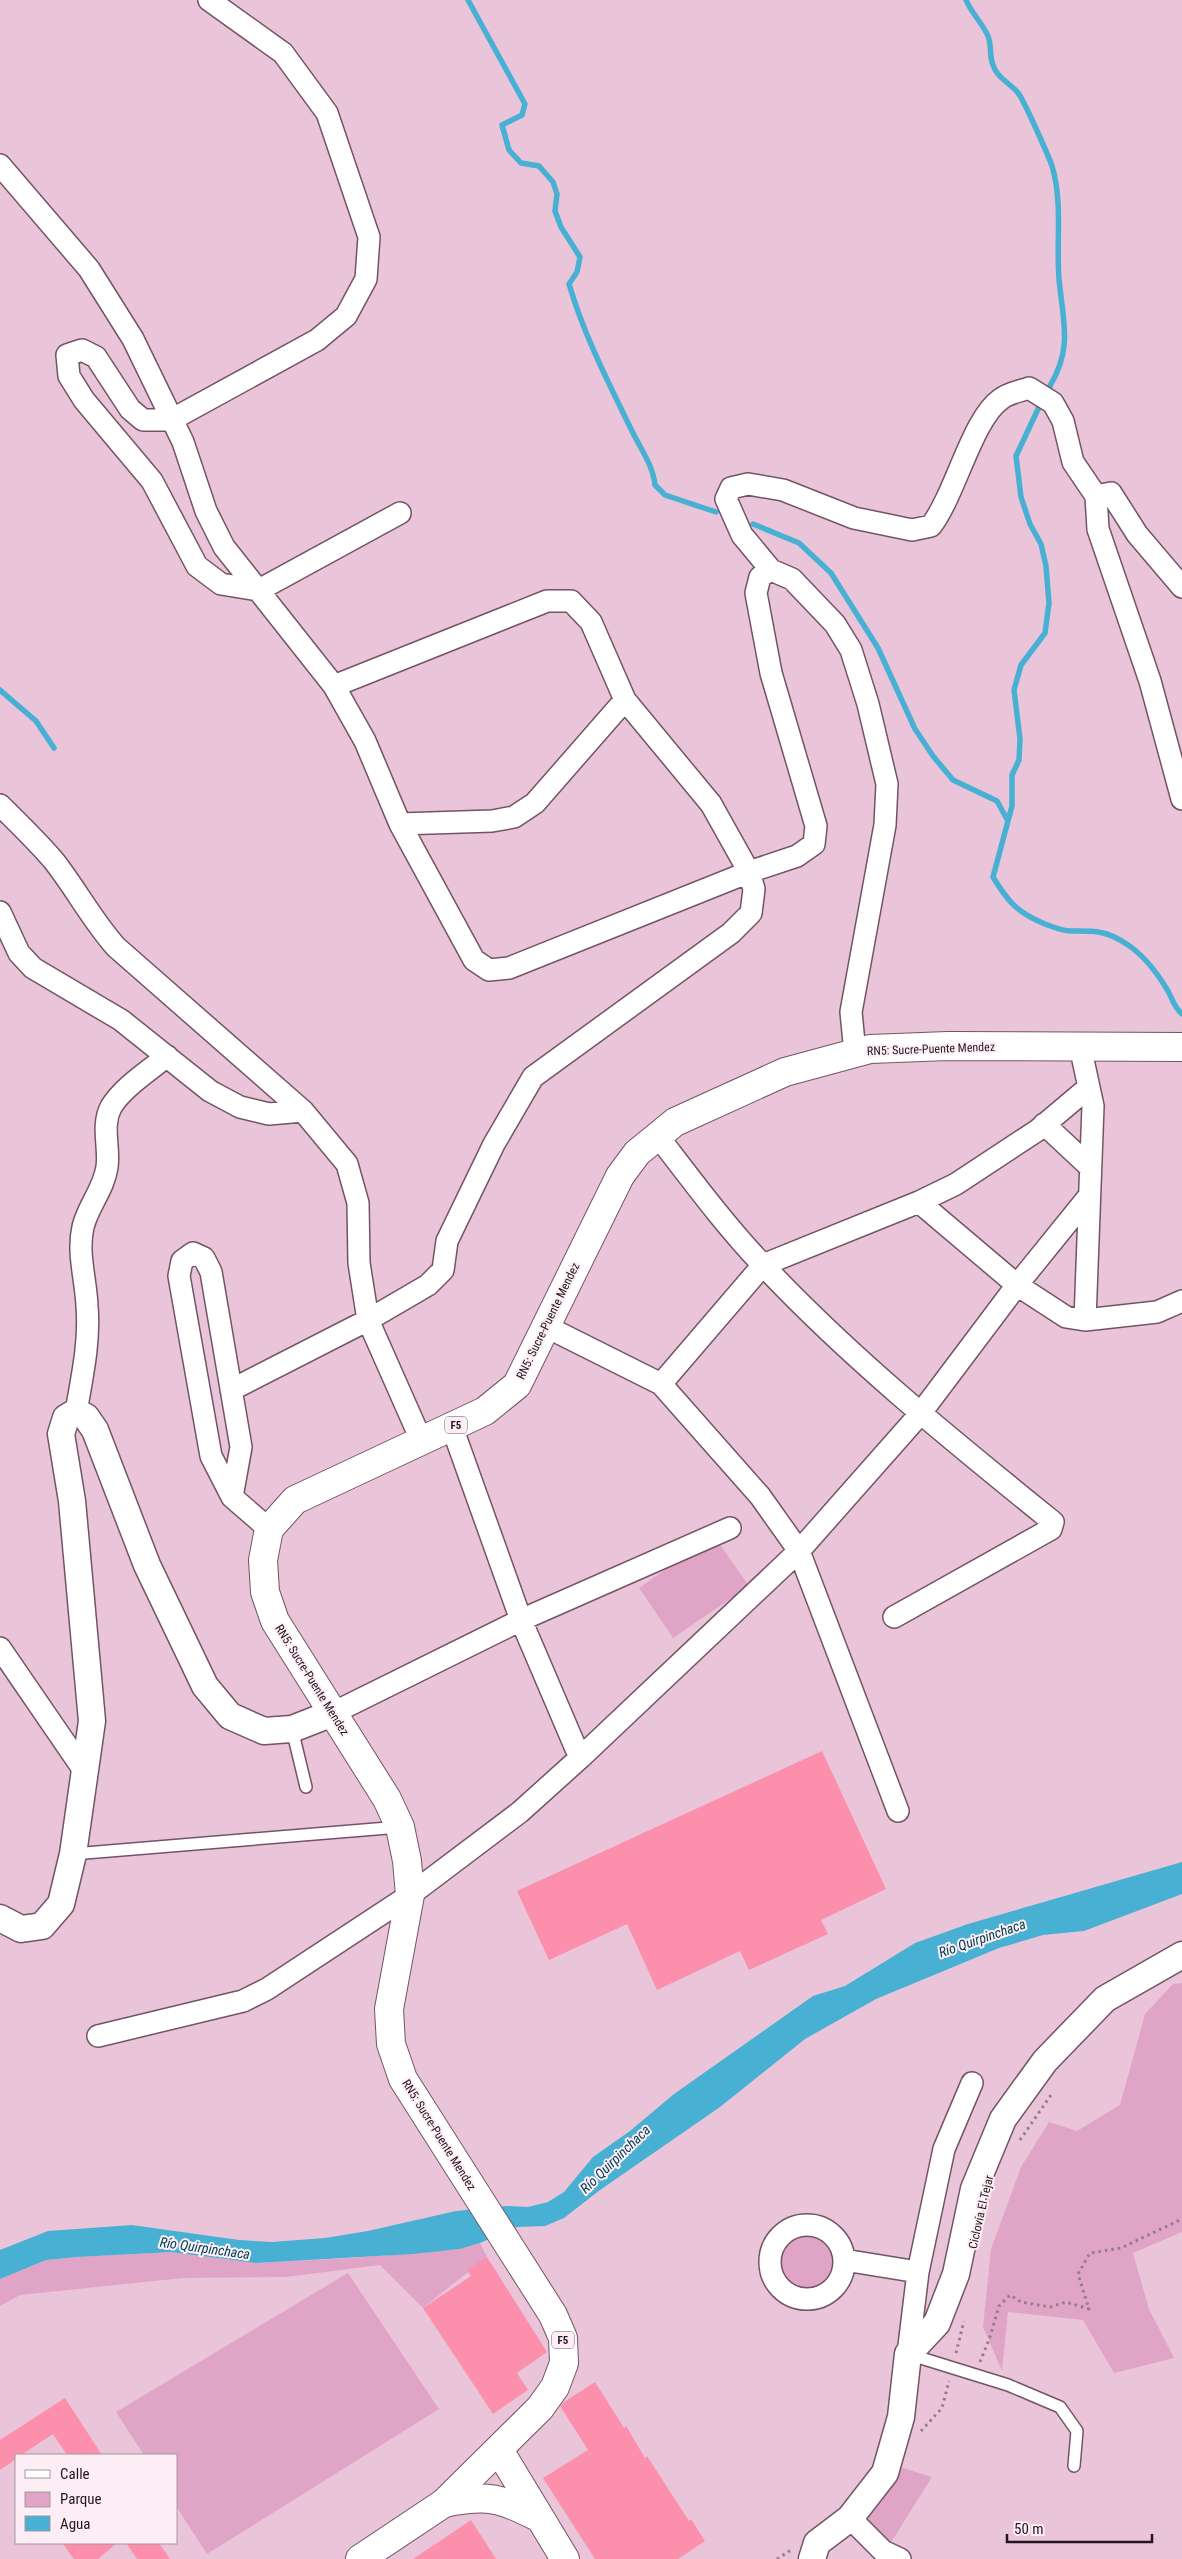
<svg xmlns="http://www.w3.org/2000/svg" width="1182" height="2559" font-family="'Roboto Condensed',sans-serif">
	<rect width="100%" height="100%" fill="#eac5da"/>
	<!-- green -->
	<path fill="#e0a4c7" d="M714,1536L749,1586L673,1638L639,1588Z
		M1182,1983V2232L1133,2253L1149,2309L1174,2358L1114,2373L1083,2320L1008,2312L1002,2371L983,2327L991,2249L1021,2167L1049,2122L1077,2131L1120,2105L1145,2014L1173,1984Z
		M777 2262a30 30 0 1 1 60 0a30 30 0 1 1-60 0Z
		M480,2243L487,2257L423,2308L380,2265L286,2277L183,2278L20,2295L0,2306V2279L46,2260L77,2257L171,2252L256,2263L354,2258L460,2249Z
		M348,2273L439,2409L207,2554L176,2506V2455H144L116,2412Z
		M900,2467L932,2477L890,2544L867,2520L891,2489Z"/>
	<!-- water -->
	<path fill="#47b0d3" d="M1182,1862V1894L1084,1931L1043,1935L999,1948L876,1999L805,2039L720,2107L600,2190L564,2218L545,2226L517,2227L480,2243L460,2249L412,2254L256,2263L171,2252L77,2257L46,2260L0,2279V2250L48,2231L132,2225L239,2240L272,2242L325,2238L368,2231L456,2211L506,2206L528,2207L548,2202L564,2192L593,2157L630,2131L674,2094L813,1996L845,1986L915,1943L968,1924Z"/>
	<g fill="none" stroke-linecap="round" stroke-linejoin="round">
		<!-- stream -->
		<path stroke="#47b0d3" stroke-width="5.5" d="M468,0L525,104L522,115L502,125L509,150L521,163L539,166L553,182L557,194L555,211L561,227L580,257L577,272L569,284C584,335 608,382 631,429C640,448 653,465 655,485L665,495L716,512
			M966,0C972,14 983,24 988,36C992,45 989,56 993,65C997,78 1010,83 1018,93C1023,98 1049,157 1052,166C1063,202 1056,241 1059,279C1063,322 1073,347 1050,386
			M1039,407L1016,456L1021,497L1030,524L1041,544L1046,566L1049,603L1045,633L1021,665L1014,690L1020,739L1019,760L1012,775V806L993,877C1008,902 1018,913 1045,924C1053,927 1062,931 1071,931C1094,931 1105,930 1125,943C1143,954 1158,974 1168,991C1173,1000 1174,1007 1182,1014
			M753,524L799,543L831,573L878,648L915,729L933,756L953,780L997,801L1008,821
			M0,690L36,721L54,748"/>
	</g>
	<!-- building -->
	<path fill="#fb8fac" d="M822,1751L886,1889L821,1920L828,1934L749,1970L740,1951L657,1990L627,1924L549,1960L517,1891Z
		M487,2257L547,2352L517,2373L528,2390L493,2414L423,2308L471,2276L467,2270Z
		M595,2382L624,2428L626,2426L645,2458L647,2456L689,2521L691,2519L705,2541L678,2559H595L543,2478L588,2450L560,2406L564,2402Z
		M65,2398L102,2455H67L53,2434L21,2455H16V2459L0,2470V2440Z
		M471,2520L496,2559H413L449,2535Z
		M62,2543H117L98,2559H74Z
		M126,2543H159L170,2559H137Z"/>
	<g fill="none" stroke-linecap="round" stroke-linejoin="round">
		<defs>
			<path id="service" d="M292,1729L306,1787
				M73,1854L400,1827
				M908,2354L1008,2385L1060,2407L1077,2431L1074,2466"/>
			<path id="minor" d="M209,0L283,53L327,113L369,237L366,279L346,316L317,340L171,420H143L130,409L96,357L82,350L67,355L69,376L84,400L152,481L197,566L221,584L259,590L400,513
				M0,165L89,269L133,339L183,442L206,511L224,547L334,686L365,741L400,824L492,821L514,817L535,803L625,700
				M771,570L742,535L726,499L731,488L748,484L783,490L854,518L912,530L931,526C956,493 972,419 1001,399C1008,393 1021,391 1029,388L1053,403L1063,421L1073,462L1096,496
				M1182,587L1137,534L1111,493L1096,496L1098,529L1150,681L1182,799
				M0,805C18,823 37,841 54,861C76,889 92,920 116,947L303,1111L347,1164L358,1203L359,1263L368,1320L422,1442
				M400,824L474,960L489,970L509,968L749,872L797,856L814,844L816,826L771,673L756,593L760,577L771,570L792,579L835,624L851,650L868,704L887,784L885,825L851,1012L855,1053
				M0,912L19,953L33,968L121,1020L210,1091L240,1107L269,1114L303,1111
				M1080,1046L1093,1106L1085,1320
				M1044,1124L1090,1167
				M657,1135C691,1179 724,1224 762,1264C851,1359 953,1441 1053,1522L1051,1529L894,1617
				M919,1202L1017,1285L1066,1317L1085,1320L1157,1312L1182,1301
				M547,1327L661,1384L760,1496L799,1551L898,1811
				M661,1384L763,1265L919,1202L956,1184L1038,1130L1089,1087
				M231,1390L368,1320L428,1285L443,1270L447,1241L494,1144L533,1077L731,933L751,913L754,889L749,872L711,804L625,700L591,622L571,601H547L334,686
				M76,1412C82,1377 90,1342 87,1306C86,1280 77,1253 83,1227C88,1206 104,1189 107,1167C110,1148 101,1126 111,1107C123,1087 149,1071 167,1056
				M452,1427L521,1620L580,1758
				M232,1497L241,1447L211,1272L204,1258L193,1253L182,1261L179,1276L211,1456L232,1497L269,1529
				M0,1648L83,1769
				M333,1713L521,1620L730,1528
				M98,2036L243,2001L267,1989L410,1895L520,1812L580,1758L799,1551L920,1414L1017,1285L1089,1196
				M770 2262a37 37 0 1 1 74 0a37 37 0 1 1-74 0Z
				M844,2260L918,2272
				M908,2354L918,2272L944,2149L972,2083
				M850,2518L883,2551L900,2559"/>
			<path id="tertiary" d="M0,1918L21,1929L42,1926L61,1904L73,1854L92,1721L72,1501L61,1434L66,1418L76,1412L86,1417L95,1430L147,1565L205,1686L230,1716L264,1731L292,1729L333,1713
				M812,2559L817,2543L850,2518L885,2473L901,2417L908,2354L937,2323L956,2274L974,2189L1003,2119L1045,2061L1105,1999L1182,1955"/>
			<path id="primary" d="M499,2450L565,2559
				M444,2503C490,2494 499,2498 540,2518"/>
			<path id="trunk" d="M360,2559L444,2503L540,2408L555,2387L564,2363L563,2338L553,2315L403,2079L391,2044L389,2009L410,1895L407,1861L400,1827L387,1799L275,1621L265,1592L263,1560L269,1529L295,1500L485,1411L517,1385L620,1176L637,1153L675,1122L785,1072L870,1049L948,1046L1182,1047"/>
		</defs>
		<!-- service casing -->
		<use href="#service" stroke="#735466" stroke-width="14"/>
		<!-- minor casing -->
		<use href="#minor" stroke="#735466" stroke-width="24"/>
		<!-- tertiary casing -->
		<use href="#tertiary" stroke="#735466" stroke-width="29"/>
		<!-- primary casing -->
		<use href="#primary" stroke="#735466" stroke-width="30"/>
		<!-- trunk casing -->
		<use href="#trunk" stroke="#735466" stroke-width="30"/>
		<!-- path -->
		<path stroke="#967b8a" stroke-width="3" stroke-dasharray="2.5 4" stroke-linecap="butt" d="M1020,2140L1051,2095
			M956,2353L964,2321
			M980,2362L990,2337L999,2306L1010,2295L1021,2302L1050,2307L1066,2302L1089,2309L1078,2274L1090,2253L1121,2248L1182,2219
			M921,2431L942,2408L949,2381
			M777,2559L791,2550"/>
		<!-- service -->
		<use href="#service" stroke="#fff" stroke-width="11"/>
		<!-- minor -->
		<use href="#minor" stroke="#fff" stroke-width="21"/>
		<!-- tertiary -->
		<use href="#tertiary" stroke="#fff" stroke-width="26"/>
		<!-- primary -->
		<use href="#primary" stroke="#fff" stroke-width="28"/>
		<!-- trunk -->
		<use href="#trunk" stroke="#fff" stroke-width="28"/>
	</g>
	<g text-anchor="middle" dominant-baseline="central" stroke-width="4" stroke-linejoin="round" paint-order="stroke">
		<!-- shield labels -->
		<g fill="#fdeef6" stroke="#64575f" stroke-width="1">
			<rect x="445" y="1416.5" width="22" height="17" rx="4"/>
			<rect x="552" y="2331.5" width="22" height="17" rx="4"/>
		</g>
		<g font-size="11" font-weight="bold" fill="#23161e">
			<text x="456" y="1425">F5</text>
			<text x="563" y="2340">F5</text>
		</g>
		<!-- street labels -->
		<g font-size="12" fill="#23161e" stroke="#fdeef6">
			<text transform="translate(931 1049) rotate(-2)">RN5: Sucre-Puente Mendez</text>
			<text transform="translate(548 1321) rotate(-64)">RN5: Sucre-Puente Mendez</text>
			<text transform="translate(312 1680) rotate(58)">RN5: Sucre-Puente Mendez</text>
			<text transform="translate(439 2135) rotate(58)">RN5: Sucre-Puente Mendez</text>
			<text transform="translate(981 2212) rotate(-77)">Ciclovía El Tejar</text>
		</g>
		<!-- water labels -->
		<g font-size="14" font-style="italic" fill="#004254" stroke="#fdeef6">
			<text transform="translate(982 1938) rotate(-19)">Río Quirpinchaca</text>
			<text transform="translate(615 2159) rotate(-44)">Río Quirpinchaca</text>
			<text transform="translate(205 2248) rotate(8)">Río Quirpinchaca</text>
		</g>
	</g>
	<!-- legend -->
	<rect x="15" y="2454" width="162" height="90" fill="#fdeef6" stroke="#a698a0"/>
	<rect x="25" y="2470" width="25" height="8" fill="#ffffff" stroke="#a698a0"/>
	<text x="60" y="2479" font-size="15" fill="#23161e">Calle</text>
	<rect x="25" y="2492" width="25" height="15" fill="#e0a4c7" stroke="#a698a0"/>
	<text x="60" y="2504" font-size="15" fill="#23161e">Parque</text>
	<rect x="25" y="2516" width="25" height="15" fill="#47b0d3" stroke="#a698a0"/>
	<text x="60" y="2529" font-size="15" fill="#23161e">Agua</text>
	<!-- scale -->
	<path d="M1007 2534v8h145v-8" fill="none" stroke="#23161e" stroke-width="2.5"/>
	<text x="1014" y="2534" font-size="15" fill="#23161e" stroke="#fdeef6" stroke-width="4" paint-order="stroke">50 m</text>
</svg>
